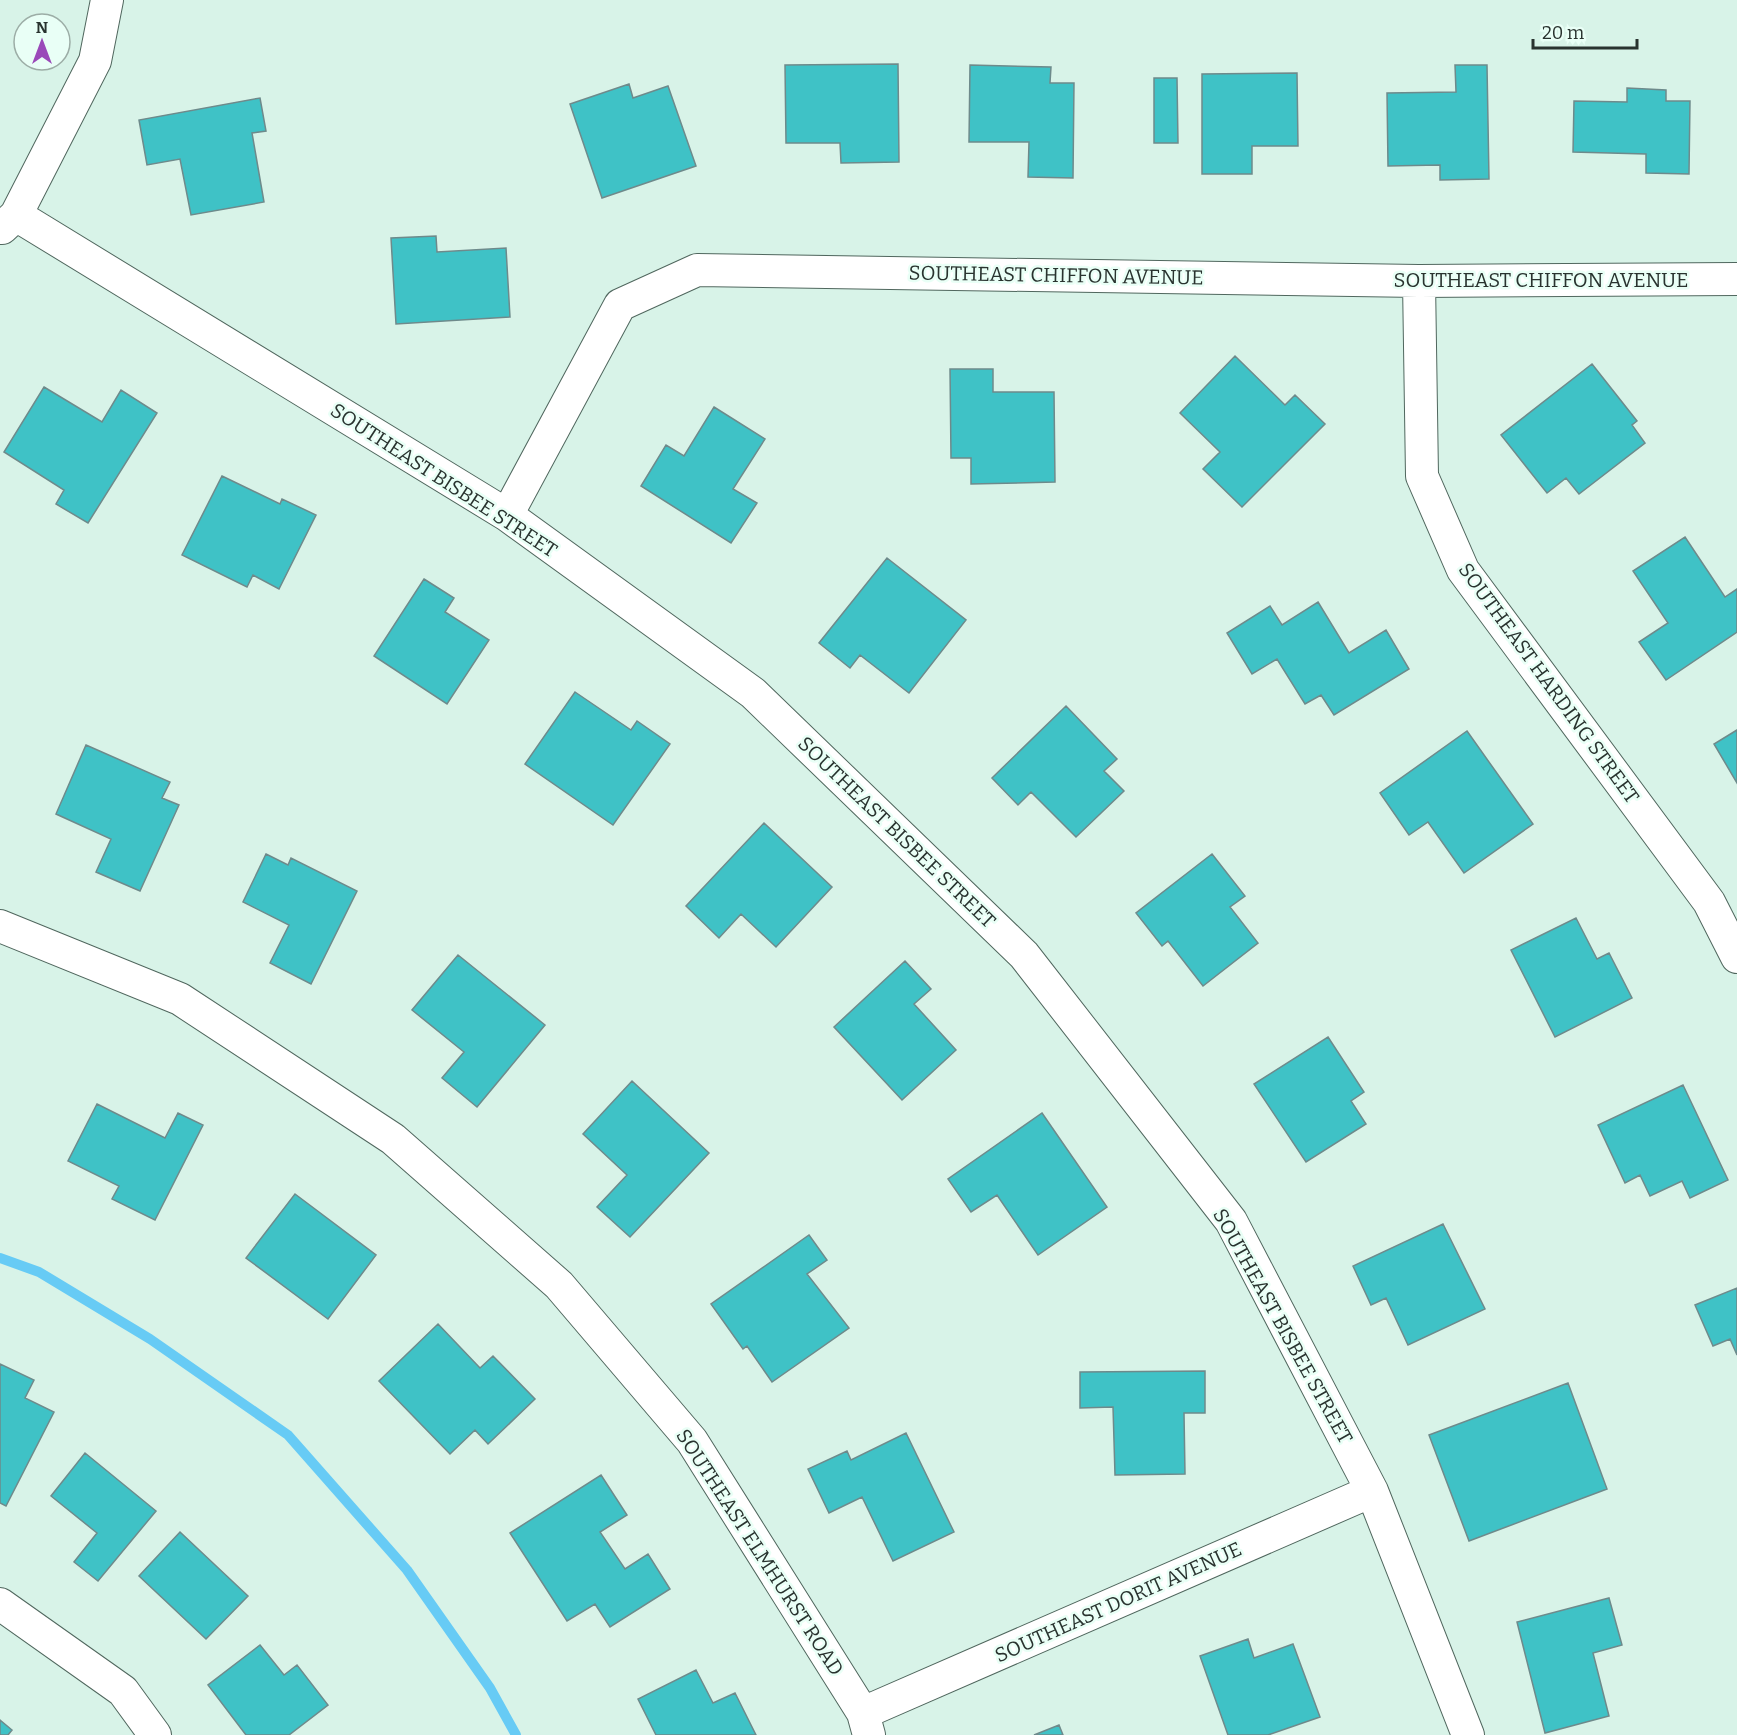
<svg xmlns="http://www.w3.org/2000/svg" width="1737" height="1735" font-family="Bitter,serif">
	<rect width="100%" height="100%" fill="#d8f3e8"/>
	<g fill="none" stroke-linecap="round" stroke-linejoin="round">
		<!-- stream -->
		<path stroke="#67cbf5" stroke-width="10" d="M0,1258L39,1272L150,1339L288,1435L407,1570L490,1688L516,1735"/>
	</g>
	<!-- building -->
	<path fill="#3fc2c6" stroke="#6e8a8b" stroke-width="1.5" d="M898,64L899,162L841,163L840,143H786L785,65Z
		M970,65L1051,67L1050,83H1074L1073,178L1028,177L1029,142H969Z
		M1455,65H1487L1489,179L1440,180V165L1388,166L1387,93L1456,92Z
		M1297,73L1298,146H1252V174H1202V74Z
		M1154,78H1177L1178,143H1154Z
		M629,84L633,98L668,86L696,166L602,198L570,104Z
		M1627,88L1666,90V101H1690L1689,174L1646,173V154L1573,152L1574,101L1627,102Z
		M260,98L266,131L252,133L264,202L191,215L180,159L147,165L139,120Z
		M436,236L437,252L506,248L510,317L396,324L391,238Z
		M1235,356L1285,405L1295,395L1325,424L1242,507L1203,469L1220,452L1180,413Z
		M1592,364L1637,421L1632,425L1645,443L1579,494L1566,478L1547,493L1501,435Z
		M950,369H993V392H1054L1055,482L971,484V458H951Z
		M44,387L102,422L121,390L157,413L88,523L56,504L64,490L4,452Z
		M714,407L765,439L733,489L757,503L731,543L641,486L666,445L684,456Z
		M222,476L280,504L282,499L316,515L279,589L253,575L247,587L182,555Z
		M1685,537L1725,597L1737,589V632L1666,680L1639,642L1668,623L1633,571Z
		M887,558L966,620L909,693L860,655L850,668L819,643Z
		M424,579L454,598L445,612L489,640L447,704L374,656Z
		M1318,602L1349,653L1386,630L1409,669L1334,715L1321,695L1305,704L1277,659L1252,674L1227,633L1270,606L1282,625Z
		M575,692L631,730L637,721L670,744L613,825L525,764Z
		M1066,706L1117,759L1104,771L1124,791L1076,837L1031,792L1018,805L992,778Z
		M1737,730V783L1714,744Z
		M1467,731L1533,824L1464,873L1428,822L1409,835L1380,793Z
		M86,745L170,782L162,798L179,805L140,891L96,872L111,839L56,814Z
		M764,823L832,887L776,947L741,914L719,938L686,906Z
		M266,854L288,865L291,858L357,891L311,984L270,963L289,925L243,902Z
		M1212,854L1245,896L1230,907L1258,943L1203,986L1168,941L1162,946L1136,913Z
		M1576,918L1597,959L1609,953L1632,998L1555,1037L1511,950Z
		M458,955L545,1025L477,1107L442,1078L464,1052L412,1010Z
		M905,961L931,989L914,1004L956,1050L902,1100L834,1027Z
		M1328,1037L1364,1092L1351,1101L1366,1124L1306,1162L1254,1084Z
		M632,1081L709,1153L630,1237L597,1207L627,1175L583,1134Z
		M1683,1085L1728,1180L1690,1198L1682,1181L1650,1196L1640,1175L1625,1183L1598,1125Z
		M97,1104L165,1138L178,1113L203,1125L155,1220L112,1199L119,1186L68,1161Z
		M1042,1113L1107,1207L1038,1255L997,1195L971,1212L948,1179Z
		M295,1194L376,1255L328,1319L246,1258Z
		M1443,1224L1485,1309L1408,1345L1386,1298L1371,1305L1353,1266Z
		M809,1235L827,1260L807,1274L849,1328L772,1382L747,1346L743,1349L711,1304Z
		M1737,1288V1355L1730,1339L1713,1346L1695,1305Z
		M438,1324L480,1368L493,1356L535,1399L488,1444L475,1430L450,1454L379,1381Z
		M0,1364L34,1380L25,1398L54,1412L6,1506L0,1503Z
		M1205,1371V1413H1184L1185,1474L1115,1475L1113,1407L1080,1408V1372Z
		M1568,1383L1607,1489L1469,1541L1429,1435Z
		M906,1433L954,1532L893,1561L862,1497L829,1513L808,1469L847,1451L851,1460Z
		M85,1453L156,1511L98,1581L74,1562L97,1533L51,1496Z
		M601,1475L627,1515L600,1532L625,1569L648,1554L670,1589L610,1627L595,1604L567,1621L510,1533Z
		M180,1532L248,1596L206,1639L139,1576Z
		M1609,1598L1622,1645L1593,1653L1609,1716L1545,1733L1517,1622Z
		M1248,1639L1254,1658L1293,1644L1320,1717L1268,1735H1228L1200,1656Z
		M260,1645L284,1675L297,1665L328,1705L289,1735H246L208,1685Z
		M696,1670L713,1703L735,1693L756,1735H656L638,1699Z
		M0,1720L12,1730L8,1735H0Z
		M1059,1725L1063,1735H1034Z"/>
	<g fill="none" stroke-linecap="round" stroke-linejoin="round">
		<defs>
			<path id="minor" d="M16,215L507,515L753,693L1024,955L1231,1221L1372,1491L1468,1735
				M2,228L16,215L95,61L107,0
				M1419,281L1422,476L1463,570L1709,902L1737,957
				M507,515L620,305L697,270L1419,281L1737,279
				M0,926L180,999L393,1139L559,1285L692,1441L863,1713L869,1735
				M0,1604L123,1691L155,1735
				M863,1713L1372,1491"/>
		</defs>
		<!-- minor casing -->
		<use href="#minor" stroke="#50675e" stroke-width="34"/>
		<!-- minor -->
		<use href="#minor" stroke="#fff" stroke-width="32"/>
	</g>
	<g text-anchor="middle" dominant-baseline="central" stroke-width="5" stroke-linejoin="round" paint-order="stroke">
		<!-- street labels -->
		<g font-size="20" fill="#29332f" stroke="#e9fff6">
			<text transform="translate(1056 275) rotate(1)">SOUTHEAST CHIFFON AVENUE</text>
			<text x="1541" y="280">SOUTHEAST CHIFFON AVENUE</text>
			<text transform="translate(444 480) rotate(33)">SOUTHEAST BISBEE STREET</text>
			<text transform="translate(1549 683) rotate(54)">SOUTHEAST HARDING STREET</text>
			<text transform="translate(897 832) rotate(44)">SOUTHEAST BISBEE STREET</text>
			<text transform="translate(1283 1326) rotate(61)">SOUTHEAST BISBEE STREET</text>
			<text transform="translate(760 1552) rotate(57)">SOUTHEAST ELMHURST ROAD</text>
			<text transform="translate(1118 1602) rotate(-24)">SOUTHEAST DORIT AVENUE</text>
		</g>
	</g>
	<!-- north arrow -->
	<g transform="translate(42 42)"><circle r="28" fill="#e9fff6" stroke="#9cada6" stroke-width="1.5"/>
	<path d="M0-4.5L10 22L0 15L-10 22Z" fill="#9a49b9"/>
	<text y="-9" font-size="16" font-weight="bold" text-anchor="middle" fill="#29332f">N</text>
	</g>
	<!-- scale -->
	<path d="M1533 39v9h104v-9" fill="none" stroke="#29332f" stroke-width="3"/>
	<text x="1542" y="39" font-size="18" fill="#29332f" stroke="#e9fff6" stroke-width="4.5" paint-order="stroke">20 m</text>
</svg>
